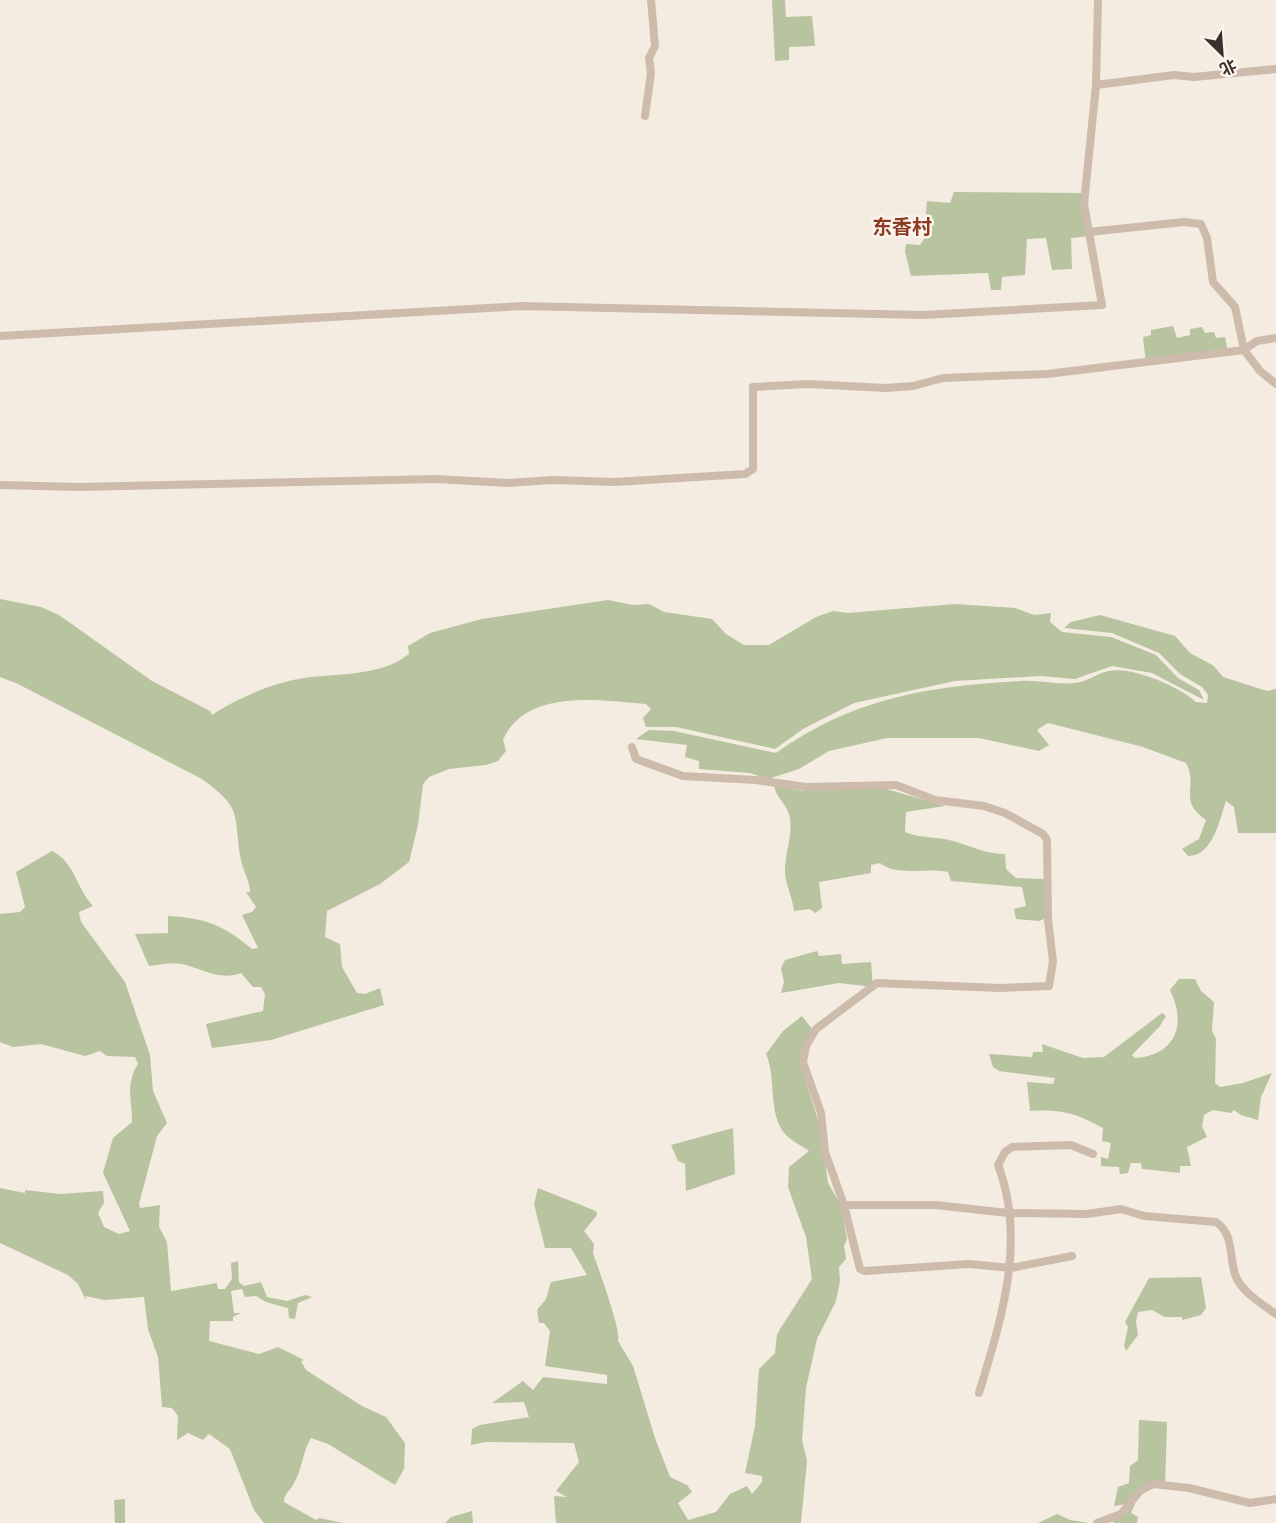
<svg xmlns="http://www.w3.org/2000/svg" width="1276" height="1523" font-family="'Fira Sans Condensed','Noto Sans SC',sans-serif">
	<rect width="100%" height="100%" fill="#f4ebe1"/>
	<!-- green -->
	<path fill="#b8c4a0" d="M772,0H785L786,17L812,16L815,46L789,47V60L775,61Z
		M954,192L1082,193L1090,236L1071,238L1072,269L1052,270L1046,238L1027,239L1025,275L1002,277L1001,290H991L988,273L911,276L905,251L906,244L920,245L924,239L927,201L950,203Z
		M1173,326L1177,338L1190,335V329L1202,327L1205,333L1214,332L1216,338L1225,337L1228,353L1146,364L1143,337L1151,335V330Z
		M0,599L41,607L59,615L152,681L210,711L212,715C231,701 269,685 293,680C330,672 378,679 409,654L408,646L430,633L482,619L608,600L633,605L649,604L664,612L712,619L726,634L744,645H769L816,617L833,611L848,613L955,604L1015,608L1034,615L1051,613L1050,622L1062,632L1111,637L1156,655L1178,678L1199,690L1204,700L1152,673L1112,666L1075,679L1041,676L955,681L854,703L803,729L775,749L676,727H646L643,718L651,709L646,704C601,700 525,688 503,740L506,751L498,761L486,765L449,769L429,777L423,784L418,825L409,862L380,884L327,911L325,937L340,944L342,967L357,993L365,994L380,988L384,1005L271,1040L212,1048L206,1024L263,1011L265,994L261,987H253L241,973C220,981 203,969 182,964C172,962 159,965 149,966L135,934L168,933V916C206,918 223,925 252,949L258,948L242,915L252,912L256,907L246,892H250C250,881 243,871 241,860C233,813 244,810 202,779L18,684L0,677Z
		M1100,615L1175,636L1190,653L1214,666L1223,677L1267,691L1276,689V833H1238L1234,807L1226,801C1219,821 1213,856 1188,856L1182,849L1199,839L1206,820C1177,800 1199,787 1186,763L1143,747L1048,723L1037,730L1049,745L1039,751L979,738H887L829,751L799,769L768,779L750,773L699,769V761L685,757L687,745L636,739L649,730L674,731L776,753C853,698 928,686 1021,681C1038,680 1059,685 1075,683C1087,682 1097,673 1109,671C1132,666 1180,687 1196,702L1207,703L1208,695L1202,687L1180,674L1159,653L1112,633L1064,628L1071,622Z
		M774,786L803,791L876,786L945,806L906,812L905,832C921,839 937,836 953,841C971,846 986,854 1005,854L1006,869L1016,878L1044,879L1046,918L1039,921L1016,919L1014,909L1026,906L1022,887L951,881L948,872C926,867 898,877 880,863L871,865V873L819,882L822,908L815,913L810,909L794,911C793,898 784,880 785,870C785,852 794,832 789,814C786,804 776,797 774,786Z
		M52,851C75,862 76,888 93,906L79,912L81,922L125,982L150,1055L153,1091L167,1123L157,1136L139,1204L140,1208L160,1205L159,1227L167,1242L171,1291L217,1283L218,1289H225L232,1279L231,1263L238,1261L239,1282L244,1286L261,1282L267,1297L287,1301L305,1295L312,1297L298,1303L295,1319L289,1318L288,1308L266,1302L256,1296L245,1297L242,1289L231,1291L234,1313H241L233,1317V1321H210L209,1341L259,1354L278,1347L304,1360L301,1361L306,1370L362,1406L386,1417L405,1443L404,1469L395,1485L328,1444L311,1438C302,1453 302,1471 293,1485C289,1492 284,1494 284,1502L316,1520L319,1518L343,1523H264L254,1510L230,1449L209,1434L203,1440L188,1433L177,1440L178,1416L172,1408L162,1407L158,1357L148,1329L144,1297L104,1300L86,1296V1300L78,1284L68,1275L0,1243V1188L25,1193V1190L60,1194L103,1191L104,1203L98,1213L104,1227L119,1234L130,1231L103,1173L113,1138L132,1122C132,1101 125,1084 138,1064L135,1057L107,1056L100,1051L85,1056L41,1044L13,1047L0,1042V914L20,912L25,907L16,872Z
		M817,951L819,956L841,954L842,964L871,962L873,987L839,983L781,993L784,982L781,968L785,960Z
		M1179,979H1195L1201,991L1214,1002L1212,1031L1216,1039L1215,1083L1220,1087L1243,1083L1272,1073L1261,1097L1258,1120L1241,1115L1234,1110L1231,1113L1213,1110L1204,1115L1202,1126L1207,1137L1187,1147L1191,1166H1180V1173L1142,1169L1141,1163H1131L1128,1173L1120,1174L1119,1167L1101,1166V1157L1108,1159L1111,1143L1102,1141L1103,1128C1075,1113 1062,1109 1030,1111L1027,1082L1053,1084L1055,1078L999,1071L993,1067L989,1054L1032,1057L1033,1052H1043L1042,1044L1083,1058L1104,1057L1162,1013L1166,1016L1160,1026L1132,1055L1135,1058C1176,1055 1187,1024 1170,990Z
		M802,1016L812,1029L800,1056L801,1067L820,1126L828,1183L841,1205L847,1239L844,1246L846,1259L839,1267L840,1281L836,1301L817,1339L806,1388L802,1440L807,1461L801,1523H556L554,1496L567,1497L556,1491L579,1462L574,1443L485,1442L471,1445L472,1429L480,1425L529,1417L524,1402L492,1403L523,1381L533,1390L543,1377L607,1384V1375L545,1366L550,1331L544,1323H539L537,1310L546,1299L551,1282L587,1275L571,1248H545L534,1204L538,1188L596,1211L597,1215L584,1231L594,1244L593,1253C598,1268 622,1332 618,1341L633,1366L655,1438L670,1477L687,1485L692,1492L678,1503L688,1520L716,1512L730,1494L747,1486L752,1494L762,1482V1476L745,1473L755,1426L759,1369L775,1353L777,1334L812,1279L806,1237L788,1187L789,1167L809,1151C802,1146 792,1141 786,1135C767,1114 777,1079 766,1054L783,1031Z
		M733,1128L735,1174L686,1191L685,1164L678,1161L671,1145Z
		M1201,1277L1206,1308L1201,1315L1182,1320V1317H1165L1152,1310L1138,1312L1136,1321L1138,1335L1126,1351L1124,1346L1128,1327L1125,1322L1149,1278Z
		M1139,1420L1167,1422L1165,1486L1156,1484L1128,1504L1114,1506L1118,1487L1129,1483L1130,1466L1138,1460Z
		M125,1499V1523H115L114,1500Z
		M1132,1503L1135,1504L1131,1513L1138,1517L1137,1523H1114L1111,1520Z
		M472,1511L473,1523H445L451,1517Z
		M1057,1514L1070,1520L1089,1523H1038Z"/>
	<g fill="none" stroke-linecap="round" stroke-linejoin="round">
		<!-- street -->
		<path stroke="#cdbbac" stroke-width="8" d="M1096,85L1174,75L1194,77L1276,69
			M645,116L651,73L649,58L655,46L651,0
			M1089,232L1184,222L1201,224L1207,238L1213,282L1235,307L1244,350L1260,371L1276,384
			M0,336L521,306L924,315L1102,305L1084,204L1096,85L1098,0
			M0,485L79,487L436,479L508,483L552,480L615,482L745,474L753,469V387L808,384L886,388L913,386L943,378L1047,374L1244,350L1257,341L1276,338
			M632,747L636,759L683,776L756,780L806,787L896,785L935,800L984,806L1005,813L1043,834L1047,840L1048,920L1053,961L1049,986L1000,988L877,983L816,1029L806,1046L803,1062L821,1113L825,1152L844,1205L860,1269L865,1271L969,1264L1011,1268L1072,1256
			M844,1205H935L1008,1213L1087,1214L1121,1209L1144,1216L1216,1222C1234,1234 1229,1256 1235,1274C1240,1291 1262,1304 1276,1314
			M979,1393C1001,1320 1027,1241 998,1165L1005,1152L1012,1147L1071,1145L1093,1154
			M1097,1523L1121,1514L1140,1491L1153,1484L1189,1488L1250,1503L1276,1499"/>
	</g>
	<g text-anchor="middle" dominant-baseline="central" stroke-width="5" stroke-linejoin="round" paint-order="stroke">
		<!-- quarter labels -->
		<g font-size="20" font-weight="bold" fill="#8c3b22" stroke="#fbf5ee">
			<text x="902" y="227">东香村</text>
		</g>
	</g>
	<!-- north arrow -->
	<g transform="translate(1222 54) rotate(155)" stroke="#fbf5ee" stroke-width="4.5" paint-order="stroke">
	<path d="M0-4.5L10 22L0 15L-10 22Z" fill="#3b302b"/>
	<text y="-9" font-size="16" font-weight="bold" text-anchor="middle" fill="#3b302b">北</text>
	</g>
</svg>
